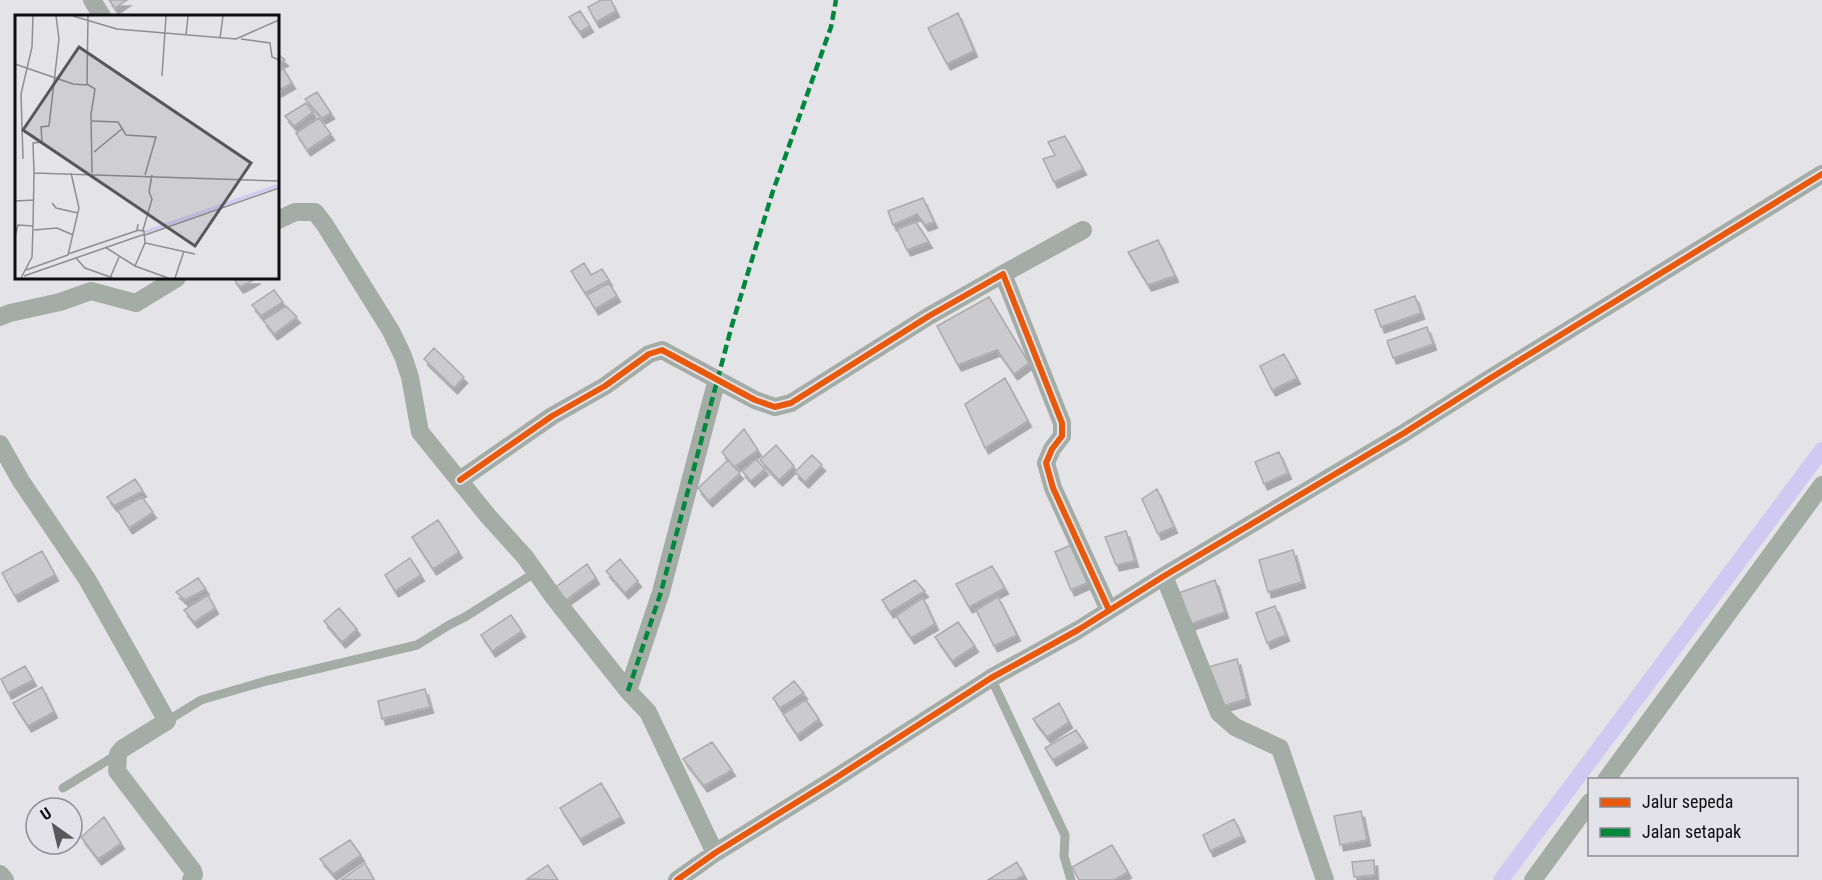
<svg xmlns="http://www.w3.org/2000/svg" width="1822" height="880" font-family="'Roboto Condensed',sans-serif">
	<defs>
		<filter id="shadow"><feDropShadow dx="3.5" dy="6" stdDeviation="0" flood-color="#0004"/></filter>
	</defs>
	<rect width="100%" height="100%" fill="#e4e3e7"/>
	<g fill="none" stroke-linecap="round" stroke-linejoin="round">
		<!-- canal -->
		<path stroke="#d0caf3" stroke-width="16" d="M1501,880L1822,450"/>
	</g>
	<!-- building -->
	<path fill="#cbcbce" stroke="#abaaad" stroke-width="1.5" filter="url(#shadow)" d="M109,0H127L115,8Z
		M601,0H611L616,11L596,22L588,7Z
		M580,11L590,26L580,32L569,17Z
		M958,13L974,51L947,64L928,28Z
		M278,54L285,60L278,64Z
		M283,68L292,83L278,91V72Z
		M317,92L331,113L322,118L305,99Z
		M306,103L313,112L294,126L285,116Z
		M319,118L331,134L307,150L296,133Z
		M1065,136L1083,169L1054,182L1043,159L1055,155L1048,142Z
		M923,198L934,222L925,225L917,214L893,225L888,211Z
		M916,222L929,242L907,250L897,229Z
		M1158,240L1175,276L1148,285L1128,252Z
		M584,263L591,275L602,269L609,280L585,293L571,271Z
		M233,278H257L240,287Z
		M609,283L617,296L595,309L587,295Z
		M274,290L283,302L261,316L252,305Z
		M1415,296L1421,313L1381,327L1375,310Z
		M989,297L1029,363L1014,374L997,350L958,365L937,326Z
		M286,306L297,317L274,334L263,320Z
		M1427,327L1433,344L1393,358L1387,341Z
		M434,348L464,377L454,388L424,359Z
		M1284,354L1297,378L1272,390L1260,366Z
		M1005,378L1028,421L985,448L965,404Z
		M744,429L758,450L734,467L722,452Z
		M776,445L794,466L779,480L760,460Z
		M1279,452L1288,473L1264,484L1255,462Z
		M812,455L822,465L805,482L795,472Z
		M756,459L765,469L751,481L742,471Z
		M728,460L740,473L709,501L698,488Z
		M135,479L143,491L114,506L107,497Z
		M1157,489L1174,527L1158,534L1142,499Z
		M142,497L153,512L129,528L118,511Z
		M438,520L459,552L433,569L412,537Z
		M1126,531L1135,561L1116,565L1105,537Z
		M1073,544L1089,582L1071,590L1055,552Z
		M1293,550L1302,582L1268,592L1259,560Z
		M42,551L55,575L15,596L2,573Z
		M410,558L421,575L395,591L385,575Z
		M620,559L638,581L625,593L606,571Z
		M587,564L596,578L563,602L553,589Z
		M992,566L1005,588L969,607L956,584Z
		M198,578L206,589L185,600L176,592Z
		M915,580L925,591L890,612L882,600Z
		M1215,580L1225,612L1188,625L1176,594Z
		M208,595L215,608L194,622L184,610Z
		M998,597L1017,635L994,646L976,610Z
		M923,598L935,624L911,638L896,616Z
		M1275,606L1286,635L1267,643L1256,613Z
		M339,608L357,629L342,642L324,621Z
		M511,615L522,631L492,651L481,635Z
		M958,622L975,646L952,661L935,637Z
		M1237,659L1247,699L1219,707L1208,667Z
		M25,666L33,680L8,693L1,679Z
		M794,681L804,693L780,708L773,698Z
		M42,687L54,712L28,726L13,703Z
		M425,689L430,707L382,719L378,701Z
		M806,700L819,719L797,735L783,714Z
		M1059,703L1069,722L1047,737L1033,719Z
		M1076,730L1084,742L1053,760L1045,748Z
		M712,742L732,770L704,786L683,759Z
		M601,783L621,817L580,839L560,808Z
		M1361,811L1367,840L1340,845L1334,816Z
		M104,817L121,843L98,859L81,837Z
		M1234,819L1242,836L1210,851L1203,835Z
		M350,840L361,855L333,874L320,859Z
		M1112,845L1128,872L1114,880H1079L1072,867Z
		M1374,860L1375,875L1354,877L1352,862Z
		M1017,862L1024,875L1015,880H988Z
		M365,863L374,880H341Z
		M548,865L558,880L527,879Z"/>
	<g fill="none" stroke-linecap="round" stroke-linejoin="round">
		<!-- lane -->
		<path stroke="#a3ada6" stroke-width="9" d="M991,678L1065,835L1064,856L1071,880
			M167,721L201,700L266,681L417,645L449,625L465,617L536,572
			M63,788L118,754"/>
		<!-- street -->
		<path stroke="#a3ada6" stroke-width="18" d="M92,0L102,16
			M278,220L295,212H315L325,225L391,331L403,356L410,377L420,432L488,516L525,557L555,599L628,691L648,712L715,853
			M1003,274L1083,230
			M0,317L10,313L60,302L91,291L136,303L177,278
			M0,444L21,481L87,579L167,721L122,749L118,754L117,771L193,871L194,875L191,880
			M460,480L552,416L605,386L649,354L662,350L755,400L775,407L791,403L929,316L1003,274L1062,423V436L1052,449L1046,463L1053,488L1109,610
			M1164,576L1219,713L1235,727L1280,748L1325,880
			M628,691L661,592L717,379
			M1606,780L1822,485
			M0,874L5,880
			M677,880L715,853L831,781L991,678L1078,630L1164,576L1404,433L1489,379L1822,174
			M1533,880L1590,802"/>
		<!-- quiet -->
		<path stroke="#00873e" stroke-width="4.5" stroke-dasharray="9 4.5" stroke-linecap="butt" d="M628,691L661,592L732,325L772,194L831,27L836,0"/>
		<defs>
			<path id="cycleway" d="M460,480L552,416L605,386L649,354L662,350L755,400L775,407L791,403L929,316L1003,274L1062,423V436L1052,449L1046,463L1053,488L1109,610
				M677,880L715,853L831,781L991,678L1078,630L1164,576L1404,433L1489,379L1822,174"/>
		</defs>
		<!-- cycleway casing -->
		<use href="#cycleway" stroke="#e3e2e8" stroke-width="10"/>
		<!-- cycleway -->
		<use href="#cycleway" stroke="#e8590c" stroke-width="6"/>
	</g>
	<!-- overview -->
	<g transform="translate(15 15)">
		<rect width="264" height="264" fill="#e4e3e7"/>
		<path fill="none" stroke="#d0caf3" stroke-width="3" d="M130,217L264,170"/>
		<path fill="none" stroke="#8e8d91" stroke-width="1.5" d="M58,1L102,14L221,24L264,5M73,1L72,69L80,74L76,99L77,158M171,20L173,1M205,23L208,1M226,24L255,28L257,42L264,45M0,49L58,69L72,70M147,61L151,1M77,106L103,107L111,120L141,122L130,160M79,137L108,113M8,144L6,79L17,32L18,1M19,158L18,128L27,127L26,112L34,111L44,24L41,1M0,186L19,185M37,188L41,193L63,198M123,209L122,215L129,216L130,228L180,239M19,215L42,213L58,220M128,215L137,184L134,177L137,160M130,220L264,173M0,221L3,210L18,211L19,158L264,166M90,232L120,251L153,263M53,239L124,215M61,243L70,253L98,263M120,251L130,228M11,255L53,240L64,193L56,158M9,261L130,219M6,263L17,242L18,211M95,263L104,242M160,263L169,236"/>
		<path fill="#58585b" fill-opacity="0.15" stroke="#58585b" stroke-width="3" d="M64,32L236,148L180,231L8,115Z"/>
		<rect width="264" height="264" fill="none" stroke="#0d0d0f" stroke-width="3"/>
	</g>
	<!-- legend -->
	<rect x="1588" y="778" width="210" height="78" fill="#e3e2e8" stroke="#8d8d91" stroke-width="1.5"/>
	<rect x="1600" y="798" width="30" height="9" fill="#e8590c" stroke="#8d8d91" stroke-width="1.5"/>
	<text x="1642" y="808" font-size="18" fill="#0d0d0f">Jalur sepeda</text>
	<rect x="1600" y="828" width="30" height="9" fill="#00873e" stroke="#8d8d91" stroke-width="1.5"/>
	<text x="1642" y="838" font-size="18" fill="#0d0d0f">Jalan setapak</text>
	<!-- north arrow -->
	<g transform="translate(54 826) rotate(326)"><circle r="28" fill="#e3e2e8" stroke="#8d8d91" stroke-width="1.5"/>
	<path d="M0-4.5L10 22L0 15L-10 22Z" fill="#58585b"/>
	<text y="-9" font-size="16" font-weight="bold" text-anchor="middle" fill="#0d0d0f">U</text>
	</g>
</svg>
